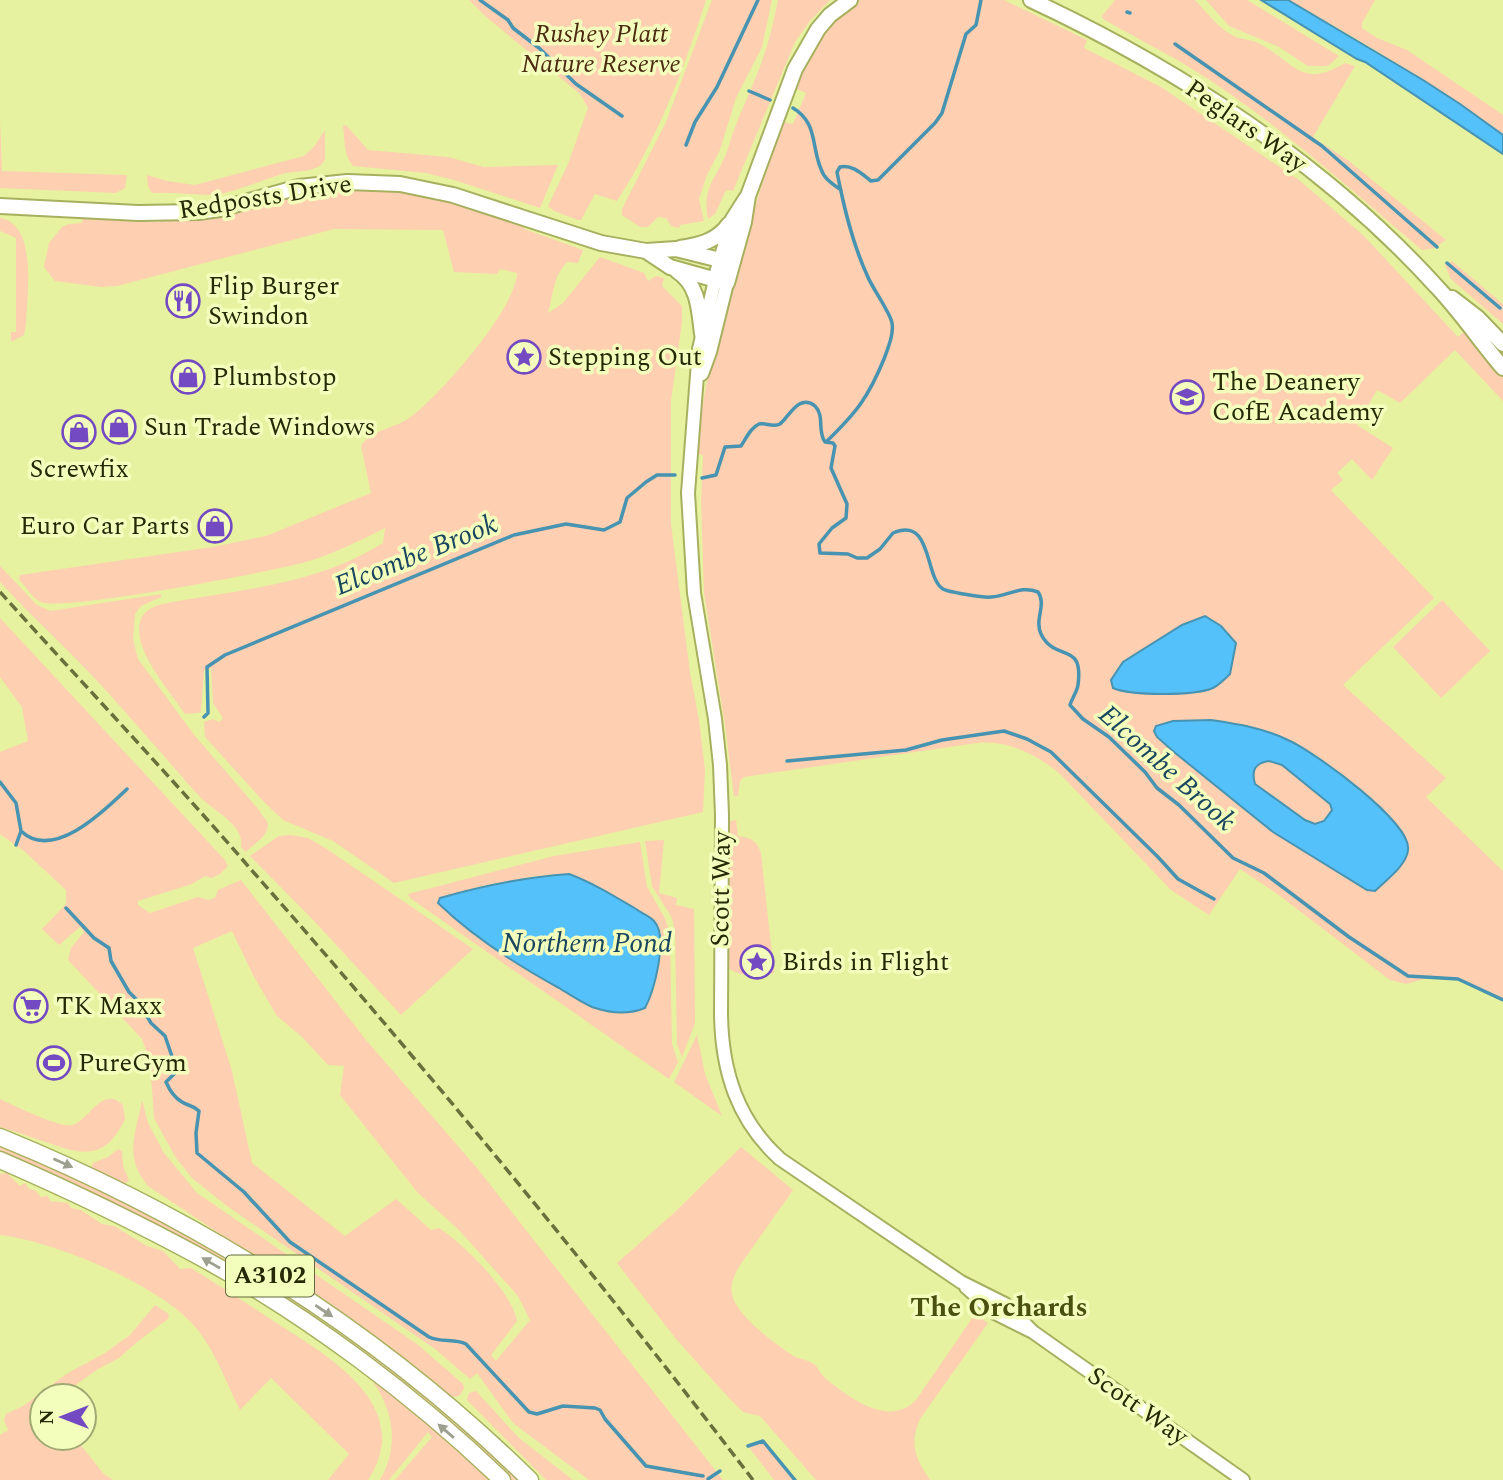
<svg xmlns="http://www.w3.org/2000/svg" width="1503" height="1480" font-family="Spectral,serif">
	<rect width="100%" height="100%" fill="#e6f29f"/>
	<!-- green -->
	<path fill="#fecfb0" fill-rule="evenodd" d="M469,0H706C684,69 657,140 617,201L595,194L581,220H578L554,211L548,206L568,164L588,108L580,94L485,16Z
		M712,0H772L762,47L736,98L720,150L707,175L699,199L704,221L680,225L679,228L671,226L666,218L658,217L648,227H640L622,215V209L666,122Z
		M778,0H830L810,21L795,42L733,191L726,190L715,214L708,219C701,185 719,177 728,148C737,117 753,88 763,58C770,39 774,19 778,0Z
		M860,0H1004L1087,40L1084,48L1161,87L1299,180L1363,235L1458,337L1465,331L1503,374V401L1455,350L1400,403L1377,390L1357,425L1393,448L1372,480L1352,459L1337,473L1343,480L1331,490L1434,598L1343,685L1446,778L1426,797L1503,871V1000L1453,978L1431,977L1406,984L1390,980L1276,893L1240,869L1209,915L1171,890L1061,775C1038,755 1009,740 977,743L744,777L740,781L738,796H734L725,725L704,593L701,502L703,455L696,454C707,347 742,246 775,145L783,122L793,124L806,93L795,88C808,53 826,20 860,0Z
		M1115,0H1195C1208,13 1218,29 1236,37C1245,40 1254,40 1262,45C1297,66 1303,88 1345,63L1355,66L1313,137L1349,161L1446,240L1435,248L1422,250C1357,195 1293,137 1223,89C1185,62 1143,42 1103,19L1102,16Z
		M1206,0H1247L1339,56L1328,66H1308L1279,47L1229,26Z
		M1288,0H1375L1362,23V28L1377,38L1407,50L1503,115V135C1435,85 1362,41 1288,0Z
		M0,120L2,171L127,175L125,188L116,193L0,188Z
		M346,125L368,150L448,157L484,167L558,165L540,208L454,180L426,173L353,166C343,154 345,140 343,126Z
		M325,130V159C320,172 299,171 286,173C267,178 228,195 212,195C192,195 172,192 152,193L148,186L147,175L167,181L195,185L304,156L314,147Z
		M361,189C419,190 470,208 525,226L524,229L583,250L578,263L568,262C554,272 553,296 548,313L563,303L600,257L644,273L648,281L656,276L664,278L662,286L682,306V322L671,401V524L690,672L699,720L705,770L703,812L394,883L333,841L283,820L264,802L205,737L204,722L213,719L219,722L223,718L213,703L211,668L204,671L201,711L199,713L185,714C170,691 130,648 141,619C147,605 164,604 178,601C249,589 321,582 383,543L385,528C360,541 332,554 306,562C273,571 63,612 41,602C33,599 25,586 19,579L20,575L213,547L266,536L371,493L361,446C373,428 396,429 412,416C441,394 516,309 517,273L500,269L497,274L454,272L443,230L334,229L117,286L101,287L55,281L44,267L49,243L62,227L69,224L82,223L83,218L150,222L211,219L291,197Z
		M0,218C38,224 27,295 26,323L24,335L11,342V332H16V238L0,231Z
		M1452,261L1503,304V324L1451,279L1445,265Z
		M0,566L37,605L50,611L161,594V597L141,606L135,614L133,639L138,659L195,736L260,811C261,816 268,820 268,825C268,836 253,845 246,852L241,847C245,826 215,811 202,799C191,788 181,775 170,763C147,737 125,711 102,686C69,650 33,618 0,582Z
		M1442,600L1490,651L1441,698L1393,647Z
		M0,618L225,860L228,866L220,874L212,878L205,876L192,884L138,901V905L150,913L198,897L208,900L215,898L218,890L241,880L366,1040L477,1168L723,1480H589L513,1423L477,1373L470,1379L435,1349L227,1206L192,1178L176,1158L154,1118L150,1061L142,1039L68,960L71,948L84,932L80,927L59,945L42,929L66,904V890L24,851L0,834V752L28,741L22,707L0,677ZM232,931L253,975L277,1016L302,1037L328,1065L344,1066L340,1095L418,1193L459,1230L518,1296L530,1320L496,1361L491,1355L517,1321C512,1292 464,1244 439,1228L431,1230L396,1199L345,1236L252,1163L232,1071L193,948Z
		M736,820L738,836C751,838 757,840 761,853L774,973C757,975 735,979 724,963L727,822Z
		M291,835L308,838L327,849L473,949L401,1015L315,922L250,856L279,836Z
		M664,840L659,893L677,898L676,905L694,909L695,1023L682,1057L677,1044L675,931L672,918L652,886L645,841Z
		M640,842L647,887L665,918L670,934L672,1044L678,1062L669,1079L410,898L408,894L554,856ZM569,874C588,882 654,913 660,931C664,944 656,976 654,991L473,888L536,876Z
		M697,1035L705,1074L722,1116L674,1082Z
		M0,1099C13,1105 61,1129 73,1125C90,1119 102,1085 123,1105L125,1119C106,1159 85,1156 48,1143C32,1137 16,1132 0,1127Z
		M142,1100L148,1123L164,1153L197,1193L417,1344L463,1384L464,1389L459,1396L452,1397L399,1356L312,1295L148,1186C123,1156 136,1134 142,1100Z
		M0,1144L136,1205L265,1279L366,1348L453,1418L521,1480H510L472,1444L228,1265L147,1220L63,1178L0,1151Z
		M741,1147L793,1190L738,1268C734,1276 730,1285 732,1294C735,1314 775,1344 792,1355C798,1359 806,1359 812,1363C818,1366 820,1374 826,1379C850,1398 889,1428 916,1400L975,1314L988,1323L920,1419C909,1445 915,1457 930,1480H816L760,1416L743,1412L728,1397L676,1339L617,1263L674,1213Z
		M118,1149L122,1151L123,1166L129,1180L124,1185L91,1169L93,1163L108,1157Z
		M7,1173L20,1186L25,1183L29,1189L35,1190L41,1197L48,1196L50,1201L68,1203L71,1208L81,1210L102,1224L114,1226L147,1246L163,1251L180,1269L191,1268L196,1271C224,1289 251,1306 278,1324C330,1357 416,1407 368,1480H328L349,1454L271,1378L240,1410C226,1382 216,1353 197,1329C163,1286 54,1241 0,1235V1174Z
		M155,1305L169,1314L168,1319L137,1342L119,1358L98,1369L60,1396H42V1438H75L103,1473L113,1480H0V1435L8,1430L4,1420L6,1414L23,1406L68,1373L105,1353L130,1335Z
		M375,1381L438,1432L492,1480H395L432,1437L428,1432L389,1480H380C399,1447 394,1413 374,1383Z
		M476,1391L519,1438L573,1480H546L467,1400L469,1393Z
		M763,1441L795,1480H774L748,1446Z"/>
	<!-- water -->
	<path fill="#55c1fb" stroke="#4793b2" stroke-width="2" fill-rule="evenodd" d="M1261,0H1288L1423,80L1460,104L1503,135V154L1365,62L1357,59Z
		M1205,616L1221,626L1236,643L1230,674C1225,679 1219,685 1213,688C1194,696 1132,696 1113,688L1111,680L1123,662L1182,625Z
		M1211,720C1238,724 1263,728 1288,740C1313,751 1412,822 1408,850C1407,865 1385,881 1375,891L1367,890L1273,832L1174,752L1157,737L1154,731L1156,726L1173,721ZM1269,761L1282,765L1330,804L1332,810L1324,821L1315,824L1305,820L1255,784C1251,770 1255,763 1269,761Z
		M569,874C593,883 614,896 636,909C641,913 650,916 654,921C669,937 654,991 645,1008C628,1015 609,1013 592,1007C581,1002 569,994 559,988C517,965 473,937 438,903L440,898C482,886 525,877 569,874Z"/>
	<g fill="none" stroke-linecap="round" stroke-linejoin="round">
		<!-- stream -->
		<path stroke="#4793b2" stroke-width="3.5" d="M480,0L508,20L513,28L539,48L576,84L622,116
			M1127,12L1130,13
			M1175,44L1322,146L1437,247
			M749,91L770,100
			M793,108C818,123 811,146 821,169C824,179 833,184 841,190
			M686,145L695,122L717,87L758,0
			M1447,263L1500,308
			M826,442C856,413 868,398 884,359C888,348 894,334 892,323C890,312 872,288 867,275C852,242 844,208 837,172L840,167C852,164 862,174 871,181L878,180L935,123L942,113L966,34L976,25L981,0
			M702,478L716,475L725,447L741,446C746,439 750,428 759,424C765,422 773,428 780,424C789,417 799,393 815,406C825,416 817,431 825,442L833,443L835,446L831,468L847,504L846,518L832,528L819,544L820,553L848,554L857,558H867L880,549L893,533C933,516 924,577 943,589C948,592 985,598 991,597C1009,596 1020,585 1038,592C1047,605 1034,619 1041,634C1055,663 1084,640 1078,685C1077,692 1072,698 1070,705L1083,719L1109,737L1145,772L1157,788L1179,805L1233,858L1264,873L1349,937L1408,976L1458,979L1503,1000
			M204,717L208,713L207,667L225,655L514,535L566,524L604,530L620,522L627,498L646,482L657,475H675
			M787,761L906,750L942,740L1004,731L1027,739L1051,752L1158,857L1178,879L1214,899
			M0,782L16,803L21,831C53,862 105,810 127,789
			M16,845L21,831
			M66,908L94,938L109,948L111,961L129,992L137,1000L151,1023L165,1036L177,1071L166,1082C169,1089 175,1098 182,1102C188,1106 193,1105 199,1111L196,1133L197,1153L244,1192L290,1242L429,1337C442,1343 454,1338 466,1344L529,1412L537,1414L563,1406L595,1408L600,1410L605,1419L646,1466L703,1476
			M748,1446L763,1441L795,1480
			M708,1479L720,1471"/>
		<defs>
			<path id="tertiary" d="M715,280L699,349L688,493L694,593L715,719L720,765L722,815L721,1015C722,1071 737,1120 780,1159L961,1282L1005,1304L1033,1332
				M702,374L710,352L727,283
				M966,1287L995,1313L1033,1332L1243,1480"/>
			<path id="secondary" d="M1031,0C1179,69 1325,164 1436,286C1460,311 1480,341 1503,368
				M0,206L138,213L198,212L220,209L299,187L347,182L400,184L453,195L601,243L646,251L676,249L732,263
				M680,248C700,245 717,241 729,224
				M646,251L670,267L727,283L744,222L748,196L795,69L818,29L830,15L850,0
				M677,271C699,285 699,311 702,334
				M715,280L733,219L747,197
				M1452,298L1478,318L1503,344"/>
			<path id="primary" d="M0,1137C196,1217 379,1331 530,1480
				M0,1160C69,1190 136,1222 202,1258C307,1315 416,1397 502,1480"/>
		</defs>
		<!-- tertiary casing -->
		<use href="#tertiary" stroke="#a6b05f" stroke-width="16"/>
		<!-- secondary casing -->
		<use href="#secondary" stroke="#a6b05f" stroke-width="18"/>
		<!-- primary casing -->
		<use href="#primary" stroke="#a6b05f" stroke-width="19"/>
		<!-- tertiary -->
		<use href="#tertiary" stroke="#fff" stroke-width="12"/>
		<!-- secondary -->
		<use href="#secondary" stroke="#fff" stroke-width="14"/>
		<!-- primary -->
		<use href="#primary" stroke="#fff" stroke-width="16"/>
		<!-- rail -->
		<path stroke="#69703c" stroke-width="3.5" stroke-dasharray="10 5" stroke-linecap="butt" d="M0,592C85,686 172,778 255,874C428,1070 594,1272 753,1480"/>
	</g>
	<!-- one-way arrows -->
	<defs><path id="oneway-solid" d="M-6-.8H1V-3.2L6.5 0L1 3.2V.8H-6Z" transform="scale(1.75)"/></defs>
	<g fill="#9d9f8f">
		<use href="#oneway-solid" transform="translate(63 1163) rotate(24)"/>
		<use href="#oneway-solid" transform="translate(211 1263) rotate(-150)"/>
		<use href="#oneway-solid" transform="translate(324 1311) rotate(34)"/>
		<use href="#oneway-solid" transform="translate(446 1431) rotate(-139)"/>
	</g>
	<!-- icons -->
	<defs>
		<symbol id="restaurant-ring" viewBox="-11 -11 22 22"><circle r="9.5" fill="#f4febc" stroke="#734ac2" stroke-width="1.5"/><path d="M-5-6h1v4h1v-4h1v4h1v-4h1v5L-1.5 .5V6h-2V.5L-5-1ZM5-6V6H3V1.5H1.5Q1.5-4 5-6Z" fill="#734ac2"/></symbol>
		<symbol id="sight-ring" viewBox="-11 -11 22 22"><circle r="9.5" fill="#f4febc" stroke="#734ac2" stroke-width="1.5"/><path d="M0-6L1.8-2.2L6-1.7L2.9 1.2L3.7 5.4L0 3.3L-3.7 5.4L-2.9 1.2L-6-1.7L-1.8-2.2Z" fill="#734ac2"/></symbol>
		<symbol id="shop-ring" viewBox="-11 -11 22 22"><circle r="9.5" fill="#f4febc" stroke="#734ac2" stroke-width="1.5"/><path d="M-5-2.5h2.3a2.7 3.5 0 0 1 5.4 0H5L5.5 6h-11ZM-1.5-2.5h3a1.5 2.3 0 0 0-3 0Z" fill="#734ac2"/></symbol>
		<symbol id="school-ring" viewBox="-11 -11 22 22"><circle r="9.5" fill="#f4febc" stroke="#734ac2" stroke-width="1.5"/><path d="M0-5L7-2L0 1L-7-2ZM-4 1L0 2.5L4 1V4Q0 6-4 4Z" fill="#734ac2"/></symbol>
		<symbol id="supermarket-ring" viewBox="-11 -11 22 22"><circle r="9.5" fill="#f4febc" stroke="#734ac2" stroke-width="1.5"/><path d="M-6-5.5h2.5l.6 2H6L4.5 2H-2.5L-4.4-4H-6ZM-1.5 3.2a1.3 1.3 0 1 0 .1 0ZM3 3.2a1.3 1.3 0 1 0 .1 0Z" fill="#734ac2"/></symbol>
		<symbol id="stadium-ring" viewBox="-11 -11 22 22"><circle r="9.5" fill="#f4febc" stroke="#734ac2" stroke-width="1.5"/><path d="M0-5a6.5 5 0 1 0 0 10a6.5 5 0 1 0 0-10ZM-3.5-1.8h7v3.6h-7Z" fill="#734ac2"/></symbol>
	</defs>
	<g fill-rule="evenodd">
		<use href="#restaurant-ring" x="164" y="282" width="38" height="38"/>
		<use href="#sight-ring" x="505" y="338" width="38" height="38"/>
		<use href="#shop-ring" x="169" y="358" width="38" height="38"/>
		<use href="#school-ring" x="1168" y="378" width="38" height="38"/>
		<use href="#shop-ring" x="100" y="408" width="38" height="38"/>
		<use href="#shop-ring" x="60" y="413" width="38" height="38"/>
		<use href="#shop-ring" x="196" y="507" width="38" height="38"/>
		<use href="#sight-ring" x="738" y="943" width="38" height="38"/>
		<use href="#supermarket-ring" x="12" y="987" width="38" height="38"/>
		<use href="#stadium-ring" x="35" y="1044" width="38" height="38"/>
	</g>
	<g text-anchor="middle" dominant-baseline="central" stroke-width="7" stroke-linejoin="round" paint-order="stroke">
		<!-- shield labels -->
		<rect fill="#f4febc" stroke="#63693d" stroke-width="2" x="226" y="1255.5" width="88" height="41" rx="5"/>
		<g font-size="24" font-weight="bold" fill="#252906">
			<text x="270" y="1276">A3102</text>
		</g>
		<!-- park labels -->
		<g font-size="26" font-style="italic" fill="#4d2b12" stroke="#f4febc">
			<text x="601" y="34">Rushey Platt<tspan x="601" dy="30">Nature Reserve</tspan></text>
		</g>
		<!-- street labels -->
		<g font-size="26" fill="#252906" stroke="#f4febc">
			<text transform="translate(1246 126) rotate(35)">Peglars Way</text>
			<text transform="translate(265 197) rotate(-9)">Redposts Drive</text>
			<text transform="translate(721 889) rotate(-89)">Scott Way</text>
			<text transform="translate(1138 1406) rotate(35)">Scott Way</text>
		</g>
		<!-- poi labels -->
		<g font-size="26" fill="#252906" stroke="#f4febc" text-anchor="start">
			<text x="208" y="286">Flip Burger<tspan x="208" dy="30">Swindon</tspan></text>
			<text x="548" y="357">Stepping Out</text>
			<text x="212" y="377">Plumbstop</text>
			<text x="1212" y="382">The Deanery<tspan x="1212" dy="30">CofE Academy</tspan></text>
			<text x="144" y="427">Sun Trade Windows</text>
			<text x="79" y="469" text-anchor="middle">Screwfix</text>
			<text x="190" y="526" text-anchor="end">Euro Car Parts</text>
			<text x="782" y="962">Birds in Flight</text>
			<text x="56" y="1006">TK Maxx</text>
			<text x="78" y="1063">PureGym</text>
		</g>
		<!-- water labels -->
		<g font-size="28" font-style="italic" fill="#19465e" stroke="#f4febc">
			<text transform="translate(416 555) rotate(-22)">Elcombe Brook</text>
			<text transform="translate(1167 768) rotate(42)">Elcombe Brook</text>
			<text x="587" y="943">Northern Pond</text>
		</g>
		<!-- neighbourhood labels -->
		<g font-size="28" font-weight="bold" fill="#4a500e" stroke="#f4febc">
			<text x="999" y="1307">The Orchards</text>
		</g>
	</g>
	<!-- north arrow -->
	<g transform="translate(63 1417) rotate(270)"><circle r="33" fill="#f4febc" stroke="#a1a973" stroke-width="2"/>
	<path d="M0-5L12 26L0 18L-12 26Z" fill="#734ac2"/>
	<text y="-10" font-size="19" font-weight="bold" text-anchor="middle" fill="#252906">N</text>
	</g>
</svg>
